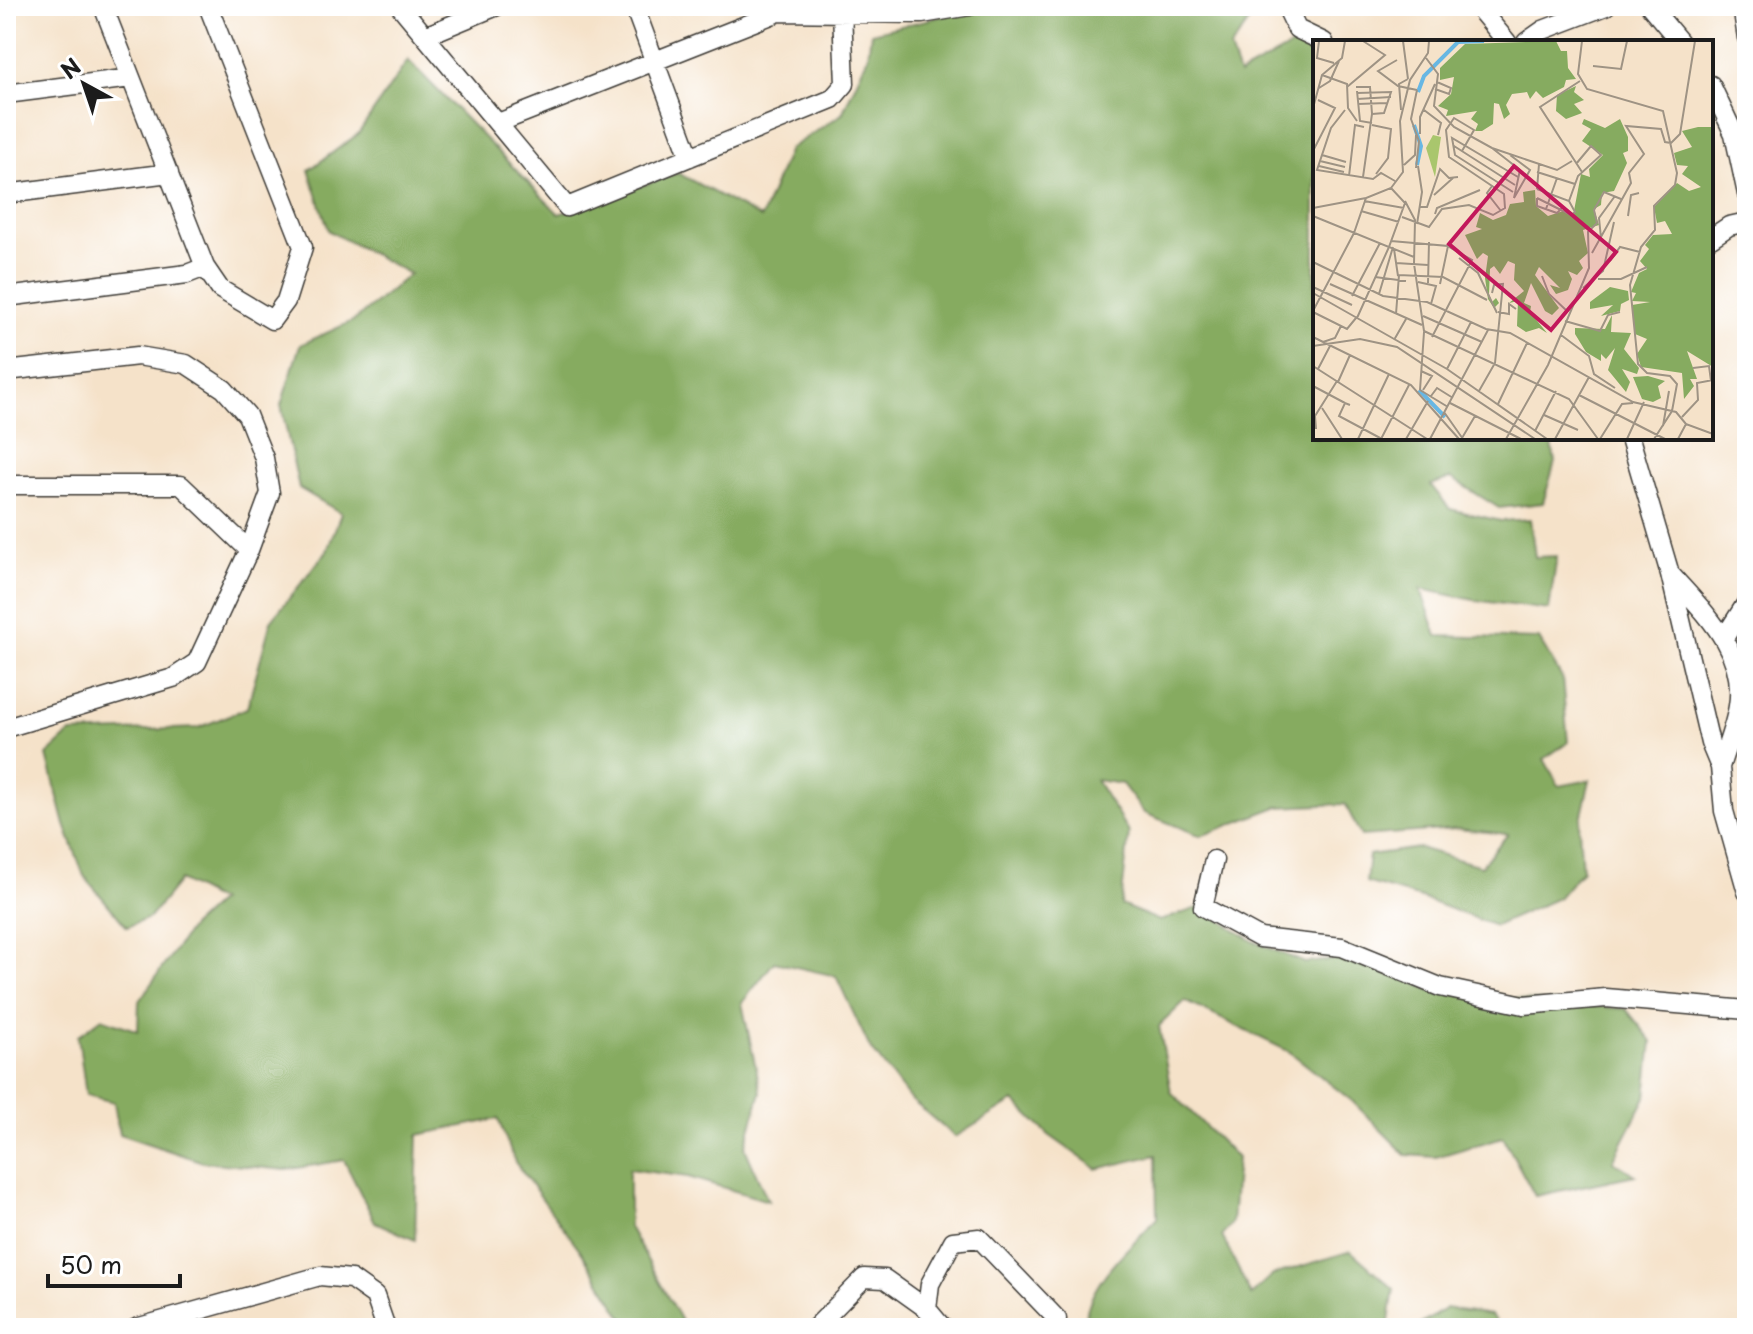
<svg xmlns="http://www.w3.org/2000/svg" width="1753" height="1334" font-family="'Playpen Sans',sans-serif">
	<rect width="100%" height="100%" fill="#fff"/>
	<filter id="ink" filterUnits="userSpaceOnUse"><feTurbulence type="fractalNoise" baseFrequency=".0125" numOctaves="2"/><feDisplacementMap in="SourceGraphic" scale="16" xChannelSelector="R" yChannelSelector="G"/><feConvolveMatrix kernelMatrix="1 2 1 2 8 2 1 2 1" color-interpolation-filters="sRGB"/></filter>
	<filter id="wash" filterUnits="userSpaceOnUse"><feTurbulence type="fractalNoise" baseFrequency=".006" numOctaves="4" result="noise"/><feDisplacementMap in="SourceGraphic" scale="32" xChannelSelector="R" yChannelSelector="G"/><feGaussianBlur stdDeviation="1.8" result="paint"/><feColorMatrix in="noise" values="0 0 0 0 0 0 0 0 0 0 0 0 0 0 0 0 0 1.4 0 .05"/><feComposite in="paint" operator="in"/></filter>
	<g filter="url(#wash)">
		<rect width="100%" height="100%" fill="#f5e2c9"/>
		<!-- forest -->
		<path fill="#86ab60" stroke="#51643e" stroke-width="2" d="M985,6H1260L1230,49L1239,75L1297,43L1315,51V438H1551L1555,462L1543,503L1499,508L1451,478L1431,485L1450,509L1501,521L1530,519L1535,557L1557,556L1549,610L1474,600L1421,589L1437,636L1539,639L1562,678L1568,742L1544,759L1559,786L1590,780L1579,828L1582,870L1558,898L1495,926L1421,898L1366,882L1369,855L1419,848L1481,866L1508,834L1457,829L1361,836L1345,804L1277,807L1201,836L1144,813L1122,784L1096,780L1129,833L1121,905L1160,921L1200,907L1253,941L1305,963L1357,957L1435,992L1626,1009L1652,1041L1646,1097L1613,1161L1635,1175L1535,1196L1503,1137L1436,1157L1406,1155L1352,1101L1290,1052L1185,1001L1159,1026L1171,1092L1237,1158L1232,1223L1222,1236L1251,1295L1273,1275L1351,1251L1394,1289L1388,1328H1184C1175,1324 1102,1328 1085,1328C1084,1284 1130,1248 1157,1218L1156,1155L1097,1169L1049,1135L1014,1101L955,1137L909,1098L869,1046L836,976L774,962L742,1003L761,1092L745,1148L768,1201L688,1177L629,1169V1227L685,1328H630L580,1250L515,1162L498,1119L418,1135L415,1240L375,1222L344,1160L286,1170L203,1162L119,1134L114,1102L86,1095L78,1036L102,1018L138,1031L139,1001L191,927L219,901L180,880L149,918L127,927L84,876L65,825L47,755L71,733L198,728L247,708L271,621L327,551L341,513L299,488L281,405L300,345L355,320L410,274L329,231L309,170L358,134L408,60L559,214L678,173L761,218L789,149L842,114L868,56L871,33Z
			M1446,1308L1491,1315L1500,1328H1415Z"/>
	</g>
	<g filter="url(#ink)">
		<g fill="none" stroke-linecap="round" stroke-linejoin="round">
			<defs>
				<path id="minor" d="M103,6L205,267L220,289L272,320L286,301L303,247L208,6
					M400,6L567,207L832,99L845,84L842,12
					M634,6L690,157
					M1286,6L1297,29L1324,42
					M1477,6L1507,42
					M1650,6L1680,42
					M1742,6L1747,38
					M425,36L497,6
					M1526,42L1543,30L1606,6
					M1711,85L1734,134L1747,194
					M6,94L131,78
					M498,123L779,12L922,14L970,6
					M6,194L169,173
					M1711,238L1729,226L1747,222
					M6,297L187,274L205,267
					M6,371L138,356L186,364L224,389L247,415L264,458L270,493L249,550L197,662L173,678L6,728
					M1630,438L1670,574L1710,743L1720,767L1724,811L1747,892
					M6,485H181L249,550
					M1672,576C1705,613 1747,652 1738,706C1735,726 1726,747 1720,767
					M1724,638L1747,602
					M1214,860L1203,907L1260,938L1342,947L1440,987L1524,1005L1606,998L1747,1010
					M927,1309L930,1284L953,1241L979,1238L1057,1319
					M136,1328L320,1276L351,1279L375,1296L386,1328
					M815,1328L864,1278L885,1279L927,1309L943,1328"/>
			</defs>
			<!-- minor casing -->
			<use href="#minor" stroke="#3d3a36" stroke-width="21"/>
			<!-- minor -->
			<use href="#minor" stroke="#fff" stroke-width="18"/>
		</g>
	</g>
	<!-- overview -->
	<g transform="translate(1313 40)">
		<rect width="400" height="400" fill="#f5e2c9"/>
		<path d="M120,95L128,97L122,137L113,108Z" fill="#a9c66d"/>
		<path d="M243,1L248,11H254L255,28L263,39L253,40L251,47L230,58L223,51L217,59L214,52L199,54L193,65L197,74L191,79L186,64L181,63L180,84L169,91H162L165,84L158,79L164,71L133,76L135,70L125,66L138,54L141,37L127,40V28L152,4ZM263,46L261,52L271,60L261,64L269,73L253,79L243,71L244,55ZM271,79L292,88L307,79L315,97V111L310,113L314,123L301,151L289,153L288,165L281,169L286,185L270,190L275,213L266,221L270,228L264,235L255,231L259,239L255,250L243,254L237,245L247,248L226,227L222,235L246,268L239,275L232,271L218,243L211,263L218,266L217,272L234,293L226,288L213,292L204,286L205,261L196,263L211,251L201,240L202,224L195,221L187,234L181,226L177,229L176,254L179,262L183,258L186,263L181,268L175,259L172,238L175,216L170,213L164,219L152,195L169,189L163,187L167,173L180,180L193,175L197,164L211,162L210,152L222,150L223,166L235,176L250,171L260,176L268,134L277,137L276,129L290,115L269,101L278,89L269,84ZM385,87H400V327L374,311L384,339H377L381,346L371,359L369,333L328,327L324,314L334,299L322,294L319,265L337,262L319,261L323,253L318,252L326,233L334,229L327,221L336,209L332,205L340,195L359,194L352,181L344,183L341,167L364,143L376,151L388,147L369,134L375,126L364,125L361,113L379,107L369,91ZM297,247L315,251L316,260L308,264L307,271L288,276L300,265L277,269V262ZM299,275L298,292L318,293L311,309L326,328L324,334L309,329L317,342L313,352L295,330L302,308L293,319L288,314V321L273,312L262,294V288L292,289ZM335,336L352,341L345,346L348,358L340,362L329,359L320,337Z" fill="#86ab60"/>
		<path fill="none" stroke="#68b7e3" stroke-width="4" d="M105,52L111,36L145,2L171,1M101,85L108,106L104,125M106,350L132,377"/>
		<path fill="none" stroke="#9e9384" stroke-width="2" d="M6,1L4,18L21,23M90,1L95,39M269,1L265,34L274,49L350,71L364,133L362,145L341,166L342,190L328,207L317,245L325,324L334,333L357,336L364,344L359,371L341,399M113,18L125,34L121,66L141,87L179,108L244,130L259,121M84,20L65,31L85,46L104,50M280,26L308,29L314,1M9,35L34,44L35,68L44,81M267,41L227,67L269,132M34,47L72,15L50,1M43,47H57L59,74L50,137M6,48L17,41L26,21M122,49L136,54L138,48L124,42M44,51L47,81L59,83M44,53L78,52L71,73L59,74M44,59L78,57M45,64L74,63M0,68L9,35L29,18L32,1M32,70L18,88L4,130L60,139L68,133L82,141M88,70L86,44L95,39M111,70L128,83L125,95M59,85L78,89L75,118L63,134M107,94V77L122,44M358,103L367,94L382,1M141,106L202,145M179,108L207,130M0,111L22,68L5,60M9,115L33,122M197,115L217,130L201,158L207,130M7,121L32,127M91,125L102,115L103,95M6,126L31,132M103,128L106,101L98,79L104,50M224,132L262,144M36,136L42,85L51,87M179,146L174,153L188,171M78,148L92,163L76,207L101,217M224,149L226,124M200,152L142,115L139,98L205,137M121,155L140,138M224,158L258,175L262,172L256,161L224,149M224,158V166L244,173L249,168M51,161L91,168M92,161L102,180L101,224L111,291L256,359L285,399M256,161L265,136L288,115L278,106L263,124M106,167H114L127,129L136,138L145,137M0,168L53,158M233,169L244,138M48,171L86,182M122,174L124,168L167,150M0,176L76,207L44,278M315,176L318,155L326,153M89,177L116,187L129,169L156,165L180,175L192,168L191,154L136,117L133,90L141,78L161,90L149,111M104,184L109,152L105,126M41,193L53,158L78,148L90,132L87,81L97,40L115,13L116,1M288,198L286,178L302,156M78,201L135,206L127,244M81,209L85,236M279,213L318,143L316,133L331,114L313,86L348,89L352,102L358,103M146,218L165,233L184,273M297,221L307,207L327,212M0,222L70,256L114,262L173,289L197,293L320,362L363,372L373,384M83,223L115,225M229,236L236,254L255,272M62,237L93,241M285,239H308L334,227M105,242L123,246L118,264M115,243L116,202M17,244L109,285M0,247L39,265M270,248L290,231L301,182M0,253L134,329L234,399M66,254L80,207M39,256L67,203M0,271L41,193M0,272L34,289L43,278M185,272L196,274V264L203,269M83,274L86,235L130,237L174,260M110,276L169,302M252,281L287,291L295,275L307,272M248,295L276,316L281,334L302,348M0,297L98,345L146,399M119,297L159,220L136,207M81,300L93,279M10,302L22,298L28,286M0,306L47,299L84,307L222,399M0,326L114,399M380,328L396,326L398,341M5,329L17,306M134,329L158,282M108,331L119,336L110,350M25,342L37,315M0,346L32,363M107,350L111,292M107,350L135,367M166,351L182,323L190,244L181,245L179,253M266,355L352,399M118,356L124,348L140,358M137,363L208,399M185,364L214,303M37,365L32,363L26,376L69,399M9,368L29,399M131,372L150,399M231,375L265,390M369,377L385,360L384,343L400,340M350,386L356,351M3,389L2,376L24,341M222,391L243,351M149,398L162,376M45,399L76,334M68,399L96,345M93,399L115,361M117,399L175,290M193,399L235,325L276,228L275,192L284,183L281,170L291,152L308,159M242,399L276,337M287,399L309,364L320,363M314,399L331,362M365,399L373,384L400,394"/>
		<path fill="#c2185b" fill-opacity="0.15" stroke="#c2185b" stroke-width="4" d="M201,126L303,212L238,290L136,204Z"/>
		<rect width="400" height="400" fill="none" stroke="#1c1c1c" stroke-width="4"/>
	</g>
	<!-- margin -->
	<rect width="1753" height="1334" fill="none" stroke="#fff" stroke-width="32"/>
	<!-- north arrow -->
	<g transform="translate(84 84) rotate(320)" stroke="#ffffff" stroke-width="6" paint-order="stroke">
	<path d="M0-6L14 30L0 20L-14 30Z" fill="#1c1c1c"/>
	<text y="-12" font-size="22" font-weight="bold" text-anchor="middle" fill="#1c1c1c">N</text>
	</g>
	<!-- scale -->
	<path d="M48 1274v12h132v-12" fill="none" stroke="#1c1c1c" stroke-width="4"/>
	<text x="60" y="1274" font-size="24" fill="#1c1c1c" stroke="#ffffff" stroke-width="6" paint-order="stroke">50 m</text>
</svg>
